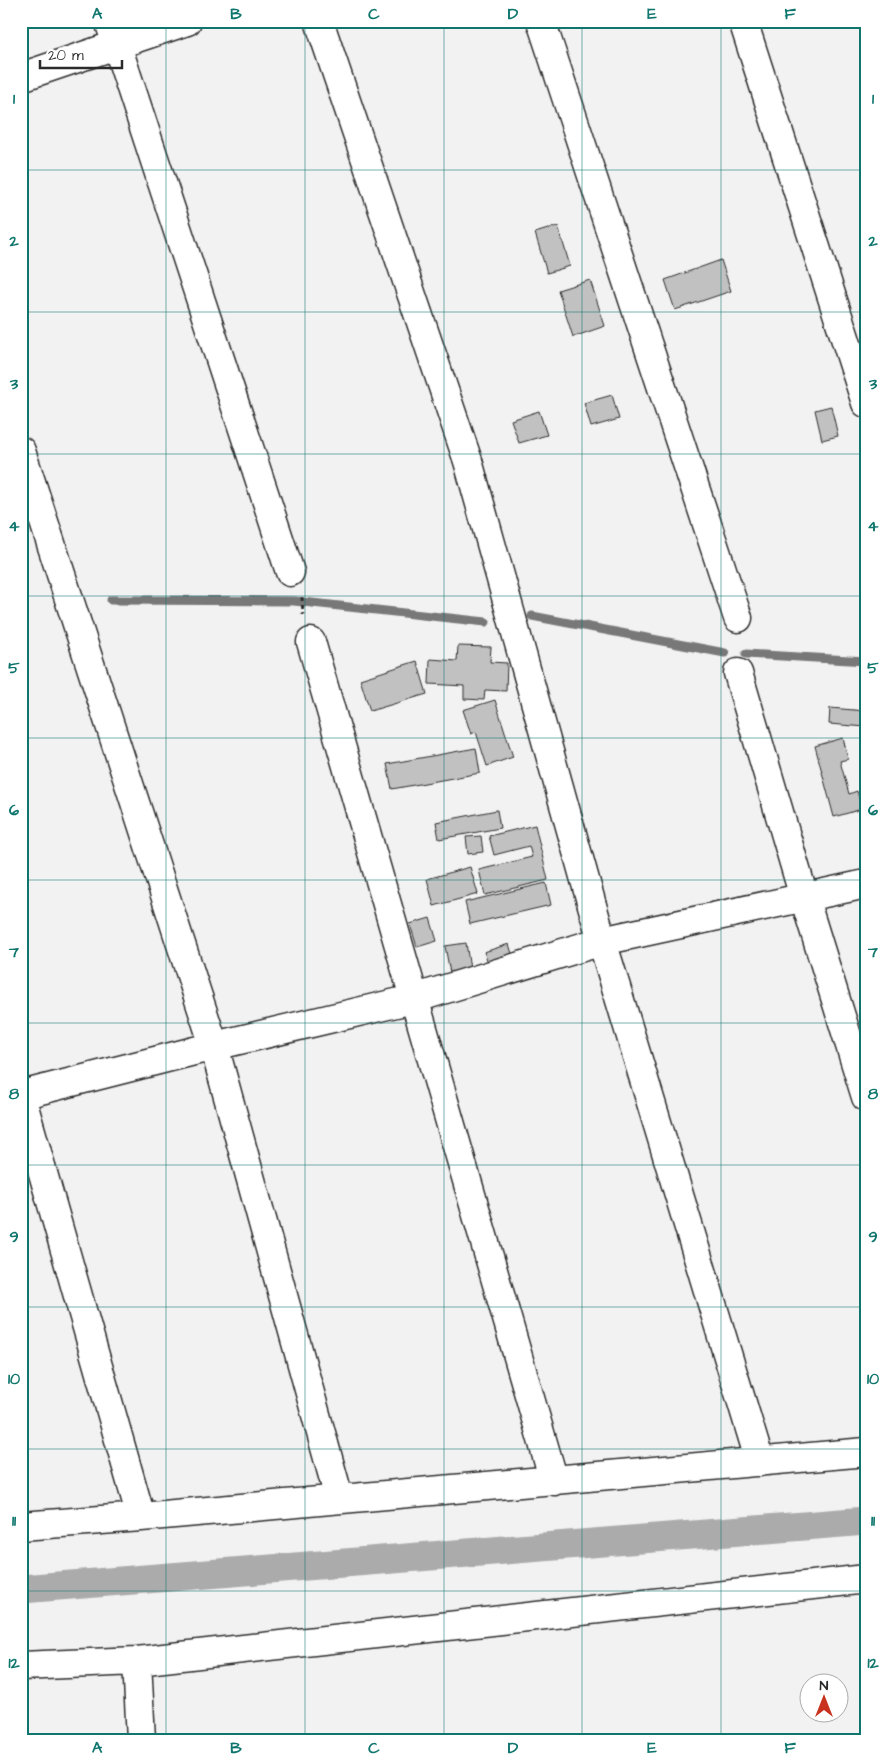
<svg xmlns="http://www.w3.org/2000/svg" width="887" height="1761" font-family="'Architects Daughter',sans-serif">
	<rect width="100%" height="100%" fill="#f2f2f2"/>
	<filter id="ink" filterUnits="userSpaceOnUse"><feTurbulence type="fractalNoise" baseFrequency=".02" numOctaves="2"/><feDisplacementMap in="SourceGraphic" scale="10" xChannelSelector="R" yChannelSelector="G"/><feConvolveMatrix kernelMatrix="1 2 1 2 8 2 1 2 1" color-interpolation-filters="sRGB"/></filter>
	<g filter="url(#ink)">
		<g fill="none" stroke-linecap="round" stroke-linejoin="round">
			<!-- stream -->
			<path stroke="#787878" stroke-width="9" d="M111,600L294,601L486,622
				M532,616L725,653
				M746,654L866,661"/>
			<!-- canal -->
			<path stroke="#ababab" stroke-width="29" d="M21,1589L866,1521"/>
		</g>
		<!-- building -->
		<path fill="#c1c1c1" stroke="#2b2b2b" d="M558,226L570,266L547,273L535,233Z
			M721,260L731,291L675,310L665,280Z
			M590,280L605,326L573,337L558,290Z
			M612,395L619,419L591,427L584,403Z
			M831,406L838,436L822,440L815,410Z
			M539,411L547,435L519,443L511,420Z
			M458,646L491,647L490,662L507,663L506,691L485,690L484,700L464,699V686L429,684L430,659L457,661Z
			M417,661L427,694L370,711L360,679Z
			M495,700L513,757L487,766L476,732L471,734L463,710Z
			M830,708L866,711V727L829,724Z
			M843,738L848,759L840,761L849,794L857,791L862,809L834,817L815,746Z
			M476,748L480,773L392,789L387,764Z
			M497,810L500,828L439,839L436,822Z
			M535,825L548,880L485,895L479,870L532,857L529,846L494,855L489,836Z
			M481,836L483,852L468,854L466,837Z
			M470,867L478,894L434,906L427,879Z
			M546,883L551,905L470,924L465,902Z
			M430,918L437,941L417,947L410,924Z
			M466,943L470,969L450,973L445,946Z
			M509,944L513,957L489,965L484,952Z"/>
		<g fill="none" stroke-linecap="round" stroke-linejoin="round">
			<defs>
				<path id="street" d="M109,21L290,572
					M319,21L468,461L602,941L760,1462
					M541,21L738,618
					M743,21L866,403
					M21,77L187,21
					M21,451L214,1046L339,1498
					M311,642L554,1481
					M738,673L804,897L866,1097
					M21,1095L214,1046L413,999L602,941L866,884
					M21,1096L141,1517
					M21,1526L141,1517L866,1452
					M137,1661L141,1740
					M21,1666L137,1661L866,1579"/>
			</defs>
			<!-- street casing -->
			<use href="#street" stroke="#2b2b2b" stroke-width="31"/>
			<!-- path -->
			<path stroke="#2b2b2b" stroke-width="3" stroke-dasharray="4 4" stroke-linecap="butt" d="M302,597L303,615"/>
			<!-- street -->
			<use href="#street" stroke="#fff" stroke-width="28"/>
		</g>
	</g>
	<!-- grid -->
	<path fill="none" stroke="#0f766e" stroke-width="1" stroke-opacity="0.55" d="M166,21V1740M305,21V1740M444,21V1740M582,21V1740M721,21V1740M21,170H866M21,312H866M21,454H866M21,596H866M21,738H866M21,880H866M21,1023H866M21,1165H866M21,1307H866M21,1449H866M21,1591H866"/>
	<!-- margin -->
	<rect width="887" height="1761" fill="none" stroke="#fff" stroke-width="55"/>
	<!-- north arrow -->
	<g transform="translate(824 1698)"><circle r="24" fill="#ffffff" stroke="#aaaaaa"/>
	<path d="M0-4L9 19L0 12L-9 19Z" fill="#c8321e"/>
	<text y="-8" font-size="14" font-weight="bold" text-anchor="middle" fill="#2b2b2b">N</text>
	</g>
	<!-- scale -->
	<path d="M40 60v8h82v-8" fill="none" stroke="#2b2b2b" stroke-width="2.5"/>
	<text x="48" y="60" font-size="15" fill="#2b2b2b" stroke="#ffffff" stroke-width="4" paint-order="stroke">20 m</text>
	<rect x="28" y="28" width="832" height="1706" fill="none" stroke="#0f766e" stroke-width="2"/>
	<g font-size="16" text-anchor="middle" font-weight="bold" fill="#0f766e">
		<text x="97" y="19">A</text>
		<text x="236" y="19">B</text>
		<text x="374" y="19">C</text>
		<text x="513" y="19">D</text>
		<text x="652" y="19">E</text>
		<text x="790" y="19">F</text>
		<text x="14" y="104">1</text>
		<text x="873" y="104">1</text>
		<text x="14" y="246">2</text>
		<text x="873" y="246">2</text>
		<text x="14" y="389">3</text>
		<text x="873" y="389">3</text>
		<text x="14" y="531">4</text>
		<text x="873" y="531">4</text>
		<text x="14" y="673">5</text>
		<text x="873" y="673">5</text>
		<text x="14" y="815">6</text>
		<text x="873" y="815">6</text>
		<text x="14" y="957">7</text>
		<text x="873" y="957">7</text>
		<text x="14" y="1099">8</text>
		<text x="873" y="1099">8</text>
		<text x="14" y="1242">9</text>
		<text x="873" y="1242">9</text>
		<text x="14" y="1384">10</text>
		<text x="873" y="1384">10</text>
		<text x="14" y="1526">11</text>
		<text x="873" y="1526">11</text>
		<text x="14" y="1668">12</text>
		<text x="873" y="1668">12</text>
		<text x="97" y="1753">A</text>
		<text x="236" y="1753">B</text>
		<text x="374" y="1753">C</text>
		<text x="513" y="1753">D</text>
		<text x="652" y="1753">E</text>
		<text x="790" y="1753">F</text>
	</g>
</svg>
